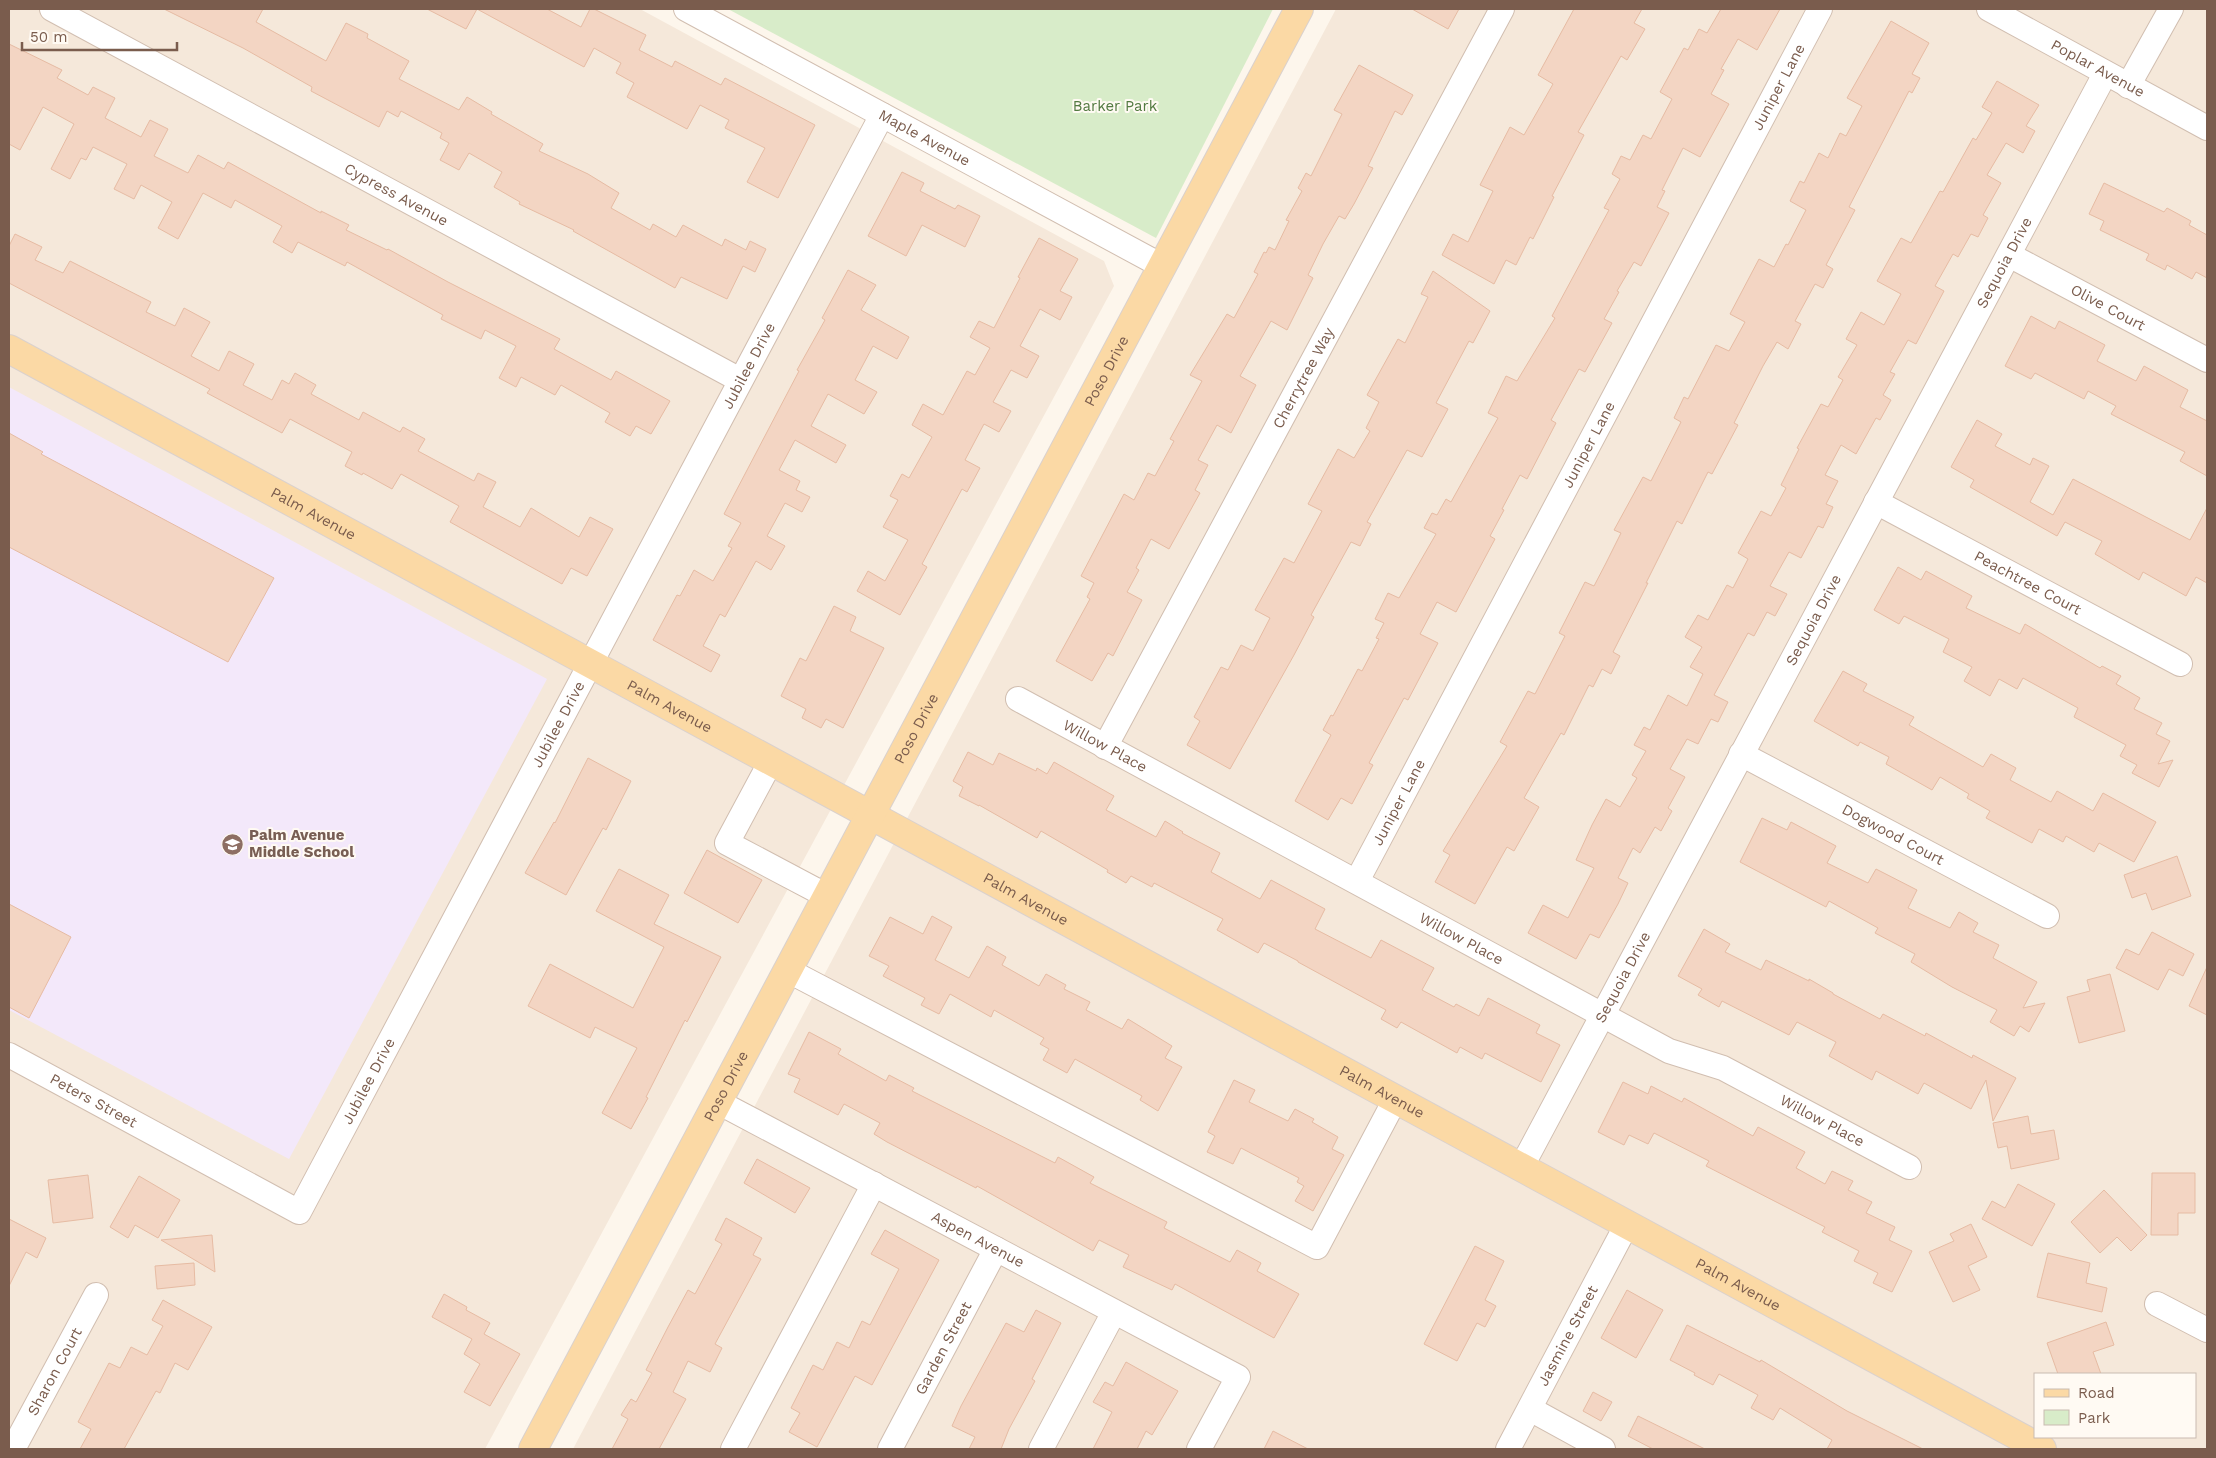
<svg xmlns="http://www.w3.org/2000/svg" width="2216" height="1458" font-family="'Work Sans',sans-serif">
	<rect width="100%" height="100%" fill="#fdf6ec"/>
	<!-- residential -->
	<path fill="#f5e8da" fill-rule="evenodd" d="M9,9H640L1104,261L1114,286L485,1449H9Z
		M1336,9H2207V1449H573ZM2035,1374H2195V1437H2035Z"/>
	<!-- education -->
	<path fill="#f3e8fa" d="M9,387L547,679L289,1159L9,1010Z"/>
	<!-- green -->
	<path fill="#d8ecc9" d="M728,9H1273L1156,238Z"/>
	<!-- building -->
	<path fill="#f3d5c3" stroke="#e6bba3" d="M164,9H263L256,22L326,61L346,23L368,34L367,38L409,61L399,79L459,110L467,97L492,112L491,114L543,144L539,151L588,174L619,193L611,208L650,230L653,224L676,237L683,225L722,246L725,239L746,250L750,241L766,249L755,272L743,266L727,299L681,277L675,288L573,231L574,230L519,204L520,202L494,187L502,172L469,153L459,170L440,160L449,143L440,138L442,133L401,111L398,117L387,111L379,127L311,91L312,87L243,48Z
		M427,9H547L581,27L590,9H594L646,35L639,50L672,67L675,61L721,85L725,78L815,125L778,198L747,182L765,148L725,128L729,120L700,105L687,129L627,97L634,83L616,73L621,63L594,48L584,67L477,9L466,29Z
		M1412,9H1459L1448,29Z
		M1574,9H1642L1634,23L1645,29L1627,60L1621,56L1578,132L1584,135L1552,196L1554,197L1533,239L1530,237L1516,265L1506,260L1494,284L1442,255L1453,234L1468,242L1493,191L1480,185L1510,127L1524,135L1553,84L1538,75Z
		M1721,9H1780L1757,50L1738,39L1721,69L1724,70L1711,94L1729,104L1700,157L1683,148L1662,190L1665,191L1657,207L1669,213L1641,266L1634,262L1617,291L1619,292L1604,319L1612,323L1585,372L1579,369L1551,420L1556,423L1527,479L1520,475L1502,509L1504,510L1490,536L1495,539L1456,612L1437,602L1420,634L1438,643L1408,700L1404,698L1369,763L1373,765L1352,804L1341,798L1328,820L1295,801L1331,735L1323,730L1331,715L1333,716L1358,669L1362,671L1379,639L1376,638L1384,623L1375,619L1388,593L1399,598L1436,534L1424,528L1432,513L1437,515L1446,499L1451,502L1498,418L1488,413L1506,376L1517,381L1555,318L1552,316L1609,210L1604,208L1620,179L1612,174L1621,156L1630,160L1643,135L1651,139L1672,99L1660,92L1684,48L1688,50L1699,29L1707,33Z
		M1891,21L1929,43L1912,74L1920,78L1912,93L1909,91L1849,207L1855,210L1826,265L1833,269L1823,288L1815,284L1795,321L1801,324L1788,349L1777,342L1763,366L1734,423L1738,425L1712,474L1708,472L1682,524L1677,521L1646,583H1648L1613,652L1620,656L1611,674L1602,669L1593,687L1589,685L1564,735L1561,733L1524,798L1539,807L1514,851L1507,847L1475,904L1435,882L1450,855L1443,851L1507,746L1500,742L1528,691L1535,694L1565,636L1559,633L1585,582L1594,586L1606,563L1621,533L1614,530L1643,477L1651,481L1681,422L1674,418L1684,397L1688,399L1716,345L1729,351L1745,322L1730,314L1759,259L1774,267L1786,244L1788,245L1806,210L1790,201L1800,181L1804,183L1819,153L1828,158L1840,133L1846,136L1862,106L1847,98Z
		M9,44L62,70L57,78L88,95L93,87L115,98L105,118L141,137L150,120L168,129L154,156L188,173L198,155L224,169L228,162L321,213V211L349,225L346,230L387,250L388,249L448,282L560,339L554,349L611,380L616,371L670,401L651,434L636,426L630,436L605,422L610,413L561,385L555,395L521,377L516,387L499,378L516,346L485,330L481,339L441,319L443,315L347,262L345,266L298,242L292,253L273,242L282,226L235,200L231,208L203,193L178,239L158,228L172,202L141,185L134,199L114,189L127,164L93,147L86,160L81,158L70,179L51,169L74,124L43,107L20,150L9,144Z
		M1359,65L1413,95L1402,115L1395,111L1368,166L1373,168L1354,204L1345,219L1339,216L1323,244L1308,275L1313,278L1287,330L1271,321L1240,376L1256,385L1231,433L1217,425L1198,460L1208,465L1195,490L1200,493L1169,549L1151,539L1136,568L1139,570L1127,592L1142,600L1113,656L1108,653L1092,681L1056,661L1090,599L1087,597L1094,583L1081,576L1124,494L1134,500L1148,473L1155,476L1174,441L1170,439L1202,381L1190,375L1227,314L1234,318L1258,274L1254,272L1264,252L1266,253L1269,247L1275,250L1289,221L1286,220L1302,191L1298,188L1306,173L1311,176L1342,114L1334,110Z
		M1997,81L2039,105L2026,126L2035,131L2023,153L2006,143L1987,175L2001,183L1983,215L1988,218L1978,237L1971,234L1958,257L1953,254L1935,286L1944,291L1916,344L1908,340L1890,372L1895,374L1883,395L1891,400L1880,420L1876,418L1856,454L1841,445L1825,475L1838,481L1826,504L1833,507L1823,528L1818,526L1801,558L1789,552L1770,586L1787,594L1775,616L1767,612L1754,636L1748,633L1714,695L1728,702L1718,722L1711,719L1698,744L1687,739L1670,769L1685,777L1668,808L1672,811L1661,831L1655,827L1640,853L1633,848L1618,878L1628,883L1618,904L1599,938L1590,934L1576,959L1528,933L1543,905L1568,918L1594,868L1576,860L1592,825L1606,799L1620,807L1637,778L1632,775L1646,751L1634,745L1644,727L1650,730L1668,695L1687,706L1703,674L1690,667L1702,647L1685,637L1698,615L1708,620L1727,585L1733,588L1748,559L1738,553L1761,511L1771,516L1786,488L1781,485L1799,449L1797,448L1821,404L1828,407L1843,380L1838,377L1857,345L1846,339L1861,312L1884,325L1901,294L1877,281L1901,238L1911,243L1940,191L1943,192L1973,138L1976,140L1992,113L1982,107Z
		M902,172L924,183L920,191L955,209L958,205L980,216L965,247L922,225L906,256L868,236Z
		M2104,183L2164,212L2167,208L2191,221L2189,225L2207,235V278L2196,272L2192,279L2167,265L2165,270L2146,260L2149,254L2100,230L2104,221L2089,214Z
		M15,234L42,247L35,260L63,273L70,261L151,302L146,312L175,326L184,308L210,322L191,356L219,371L229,351L254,364L243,385L272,400L282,380L289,384L295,373L316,385L311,394L359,420L363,412L400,432L403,427L425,439L418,451L474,481L478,473L496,482L483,507L520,527L531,508L579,537L590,517L613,529L587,576L571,568L562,584L450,522L459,506L401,474L392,489L363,473L362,475L345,466L352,452L290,419L282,433L207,393L210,389L9,283V246Z
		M1039,238L1078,259L1060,291L1072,297L1060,320L1040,309L1020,346L1039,356L1027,378L1011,370L993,402L1011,411L999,432L984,424L965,460L980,468L967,492L962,489L922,564L927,567L900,615L857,591L868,571L885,581L908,540L883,527L898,500L890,496L902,474L909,478L932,437L912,425L923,404L943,415L967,371L975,375L990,348L970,337L979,321L994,328L1020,278L1018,277Z
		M848,270L876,285L861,310L909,337L897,359L873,346L855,380L877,392L864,414L828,394L811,426L846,445L836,463L795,440L779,470L800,481L796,490L810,497L802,512L785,503L767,536L785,546L771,570L756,561L725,617L720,614L703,646L720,655L711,672L653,640L677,595L680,596L694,570L713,581L732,548L728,546L741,523L724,514L799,371L797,370L825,320L822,318Z
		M1433,271L1490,311L1473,343L1469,341L1436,403L1448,409L1422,457L1407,450L1367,522L1371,524L1360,546L1351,542L1311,615L1314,617L1294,655L1230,769L1187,745L1200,721L1194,717L1221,667L1228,670L1241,645L1253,651L1270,618L1255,610L1284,558L1294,563L1322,511L1308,504L1338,449L1354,458L1370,431L1366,428L1379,402L1367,395L1398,339L1405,343L1428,297L1421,294Z
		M2031,316L2055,329L2059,321L2105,345L2097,361L2136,381L2144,366L2188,390L2180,407L2207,421V476L2180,461L2185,452L2111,414L2116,406L2088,391L2084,399L2035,373L2031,379L2005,366Z
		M1977,420L2002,434L1995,446L2030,465L2033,458L2049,466L2030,502L2053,515L2073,479L2190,540L2207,508V583L2196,577L2186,596L2143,572L2139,580L2095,554L2102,541L2065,522L2057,536L1970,487L1974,480L1951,467Z
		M9,433L43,452L41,454L274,578L228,662L9,547Z
		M1898,567L1921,580L1926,571L1972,596L1966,608L2020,634L2025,624L2100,668L2102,666L2121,676L2116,684L2140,698L2134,709L2162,723L2156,734L2170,741L2158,764L2173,760L2159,787L2132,773L2137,765L2120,756L2126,745L2074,717L2078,708L2023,678L2017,689L1999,679L1990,696L1964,681L1972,667L1943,652L1949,639L1904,616L1899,624L1874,610Z
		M834,606L856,617L850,631L884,648L843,728L826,719L821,728L802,718L806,709L781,696L800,658L806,661Z
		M1843,671L1867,684L1863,691L1914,717L1909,725L1983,767L1991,754L2016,768L2010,780L2051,802L2057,791L2093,811L2103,793L2156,822L2134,862L2099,843L2094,852L2066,836L2063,842L2039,829L2032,843L1986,818L1990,811L1967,798L1969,794L1940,777L1932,790L1886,764L1889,757L1860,742L1858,746L1814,721Z
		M968,752L993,765L999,753L1036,771L1037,768L1047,774L1054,762L1114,796L1106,810L1156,837L1165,821L1183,832L1182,833L1220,853L1211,872L1260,899L1271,880L1325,909L1315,929L1371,958L1381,940L1434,968L1422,990L1454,1007L1456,1004L1479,1016L1488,998L1540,1025L1536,1033L1560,1045L1541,1082L1485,1053L1482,1059L1460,1047L1457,1053L1401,1022L1397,1028L1381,1019L1386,1010L1298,962V961L1264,943L1258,953L1217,930L1223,919L1154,883L1152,887L1131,876L1126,883L1107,872L1108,870L1041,831L1037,838L979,805V806L959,796L963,787L953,781Z
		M588,758L631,781L606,830L603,828L566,895L525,873L554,822L555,823Z
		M1762,818L1787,830L1791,822L1836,846L1827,863L1868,883L1876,869L1917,890L1908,908L1950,928L1959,912L1978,923L1973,932L1999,945L1993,958L2037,982L2023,1008L2045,1003L2029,1032L2020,1026L2014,1036L1990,1022L1997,1010L1952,987L1911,962L1915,954L1875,933L1878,928L1829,901L1826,907L1740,862Z
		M707,850L762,880L738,923L684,893Z
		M2177,856L2191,896L2152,910L2146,893L2132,898L2124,875Z
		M619,869L669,895L654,924L721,957L687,1022L685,1020L646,1097L648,1098L631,1129L602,1113L637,1048L595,1027L590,1038L528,1006L550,964L633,1008L664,947L596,911Z
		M9,904L71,937L29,1018L9,1007Z
		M932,916L952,927L935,960L969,978L987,946L1006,957L1002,965L1039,986L1046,974L1066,985L1064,989L1090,1002L1086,1010L1122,1029L1128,1019L1172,1046L1165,1058L1182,1067L1158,1111L1140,1100L1142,1096L1075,1059L1067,1073L1043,1060L1049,1049L1040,1044L1044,1038L994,1010L991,1017L950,994L939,1014L921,1005L925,998L883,976L889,966L869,956L890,917L923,934Z
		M1704,929L1730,944L1725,952L1761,970L1766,960L1809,981V979L1833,993V994L1880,1019L1883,1014L1925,1036L1926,1033L1972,1058L1973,1055L2016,1078L1993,1121L1986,1080L1971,1109L1924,1083L1918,1094L1876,1071L1872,1080L1829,1056L1836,1042L1797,1022L1789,1035L1722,1001L1719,1007L1698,995L1702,989L1678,976Z
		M2152,932L2194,954L2183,976L2169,969L2158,990L2116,968L2126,949L2139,955Z
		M2207,967V1015L2189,1006Z
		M2110,974L2125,1031L2079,1043L2067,997L2090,991L2087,980Z
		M809,1032L841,1049L838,1054L886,1081L889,1075L914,1088L912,1091L1055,1163L1058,1157L1094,1177L1090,1183L1167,1222L1164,1228L1230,1262L1237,1250L1261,1263L1257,1271L1299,1294L1274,1338L1175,1284L1172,1290L1123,1267L1129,1255L1099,1240L1093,1251L977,1186L976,1188L887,1142L874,1134L880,1123L844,1104L838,1115L794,1092L800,1079L788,1074Z
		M1234,1080L1255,1090L1249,1102L1288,1121L1295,1109L1314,1119L1312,1122L1338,1137L1332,1149L1344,1155L1313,1211L1295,1201L1304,1186L1297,1182L1299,1178L1241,1148L1233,1164L1207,1152L1215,1136L1208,1132Z
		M1623,1082L1648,1094L1651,1086L1682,1102L1684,1098L1753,1136L1758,1127L1805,1152L1796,1168L1825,1184L1832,1171L1853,1181L1848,1190L1872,1202L1866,1213L1895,1227L1889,1240L1912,1251L1892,1292L1873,1283L1878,1273L1854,1261L1859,1251L1822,1232L1825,1227L1706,1166L1709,1161L1654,1133L1648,1144L1629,1135L1624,1145L1598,1132Z
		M2028,1116L2031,1134L2054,1130L2059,1159L2011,1169L2007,1146L1998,1148L1993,1123Z
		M757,1159L810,1188L795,1213L744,1183Z
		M2152,1173H2195V1213H2178V1235H2151Z
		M88,1175L93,1218L53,1223L48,1180Z
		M139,1176L180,1200L158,1238L135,1225L128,1238L110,1227Z
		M2018,1184L2055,1204L2032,1246L1982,1219L1992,1201L2005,1208Z
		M2104,1190L2147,1235L2131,1251L2117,1237L2100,1253L2071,1222Z
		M726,1218L762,1238L753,1255L761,1259L715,1344L722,1348L710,1372L688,1361L673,1392L686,1399L659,1449H612L628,1419L621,1415L631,1399L636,1402L652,1373L646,1370L668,1327L688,1290L695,1294L722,1244L715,1240Z
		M9,1219L46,1238L37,1258L26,1252L9,1286Z
		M1971,1224L1987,1257L1968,1266L1980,1290L1953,1302L1929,1252L1954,1241L1950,1234Z
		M885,1230L939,1260L872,1385L855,1376L817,1447L789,1432L800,1413L791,1408L813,1365L823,1370L837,1342L849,1348L862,1321L870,1325L899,1269L871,1254Z
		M212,1235L215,1272L161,1240Z
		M1475,1246L1504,1261L1485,1300L1496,1306L1485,1327L1477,1323L1457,1361L1424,1344Z
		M2048,1253L2090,1263L2086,1283L2107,1288L2102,1312L2037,1297Z
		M194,1263L195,1285L157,1289L155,1266Z
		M1627,1290L1663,1310L1636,1358L1601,1338Z
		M444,1294L467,1307L466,1310L490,1323L484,1334L520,1354L490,1406L464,1392L480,1364L464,1354L472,1339L432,1317Z
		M163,1300L212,1327L188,1370L175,1363L160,1393L156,1391L124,1449H80L91,1429L78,1422L109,1363L120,1368L131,1347L147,1355L163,1326L152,1320Z
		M1036,1310L1061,1323L1032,1379L1035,1381L1009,1429L1001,1449H969L975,1437L952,1426L961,1406L1006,1323L1024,1332Z
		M2106,1322L2114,1345L2093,1352L2101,1374H2058L2047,1343Z
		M1687,1325L1760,1362L1761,1360L1847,1411L1923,1449H1827L1832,1440L1780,1408L1773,1420L1751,1408L1758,1395L1719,1374L1713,1385L1694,1375L1695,1373L1670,1360Z
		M1126,1362L1178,1391L1152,1435L1146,1431L1137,1449H1093L1112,1412L1093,1402L1105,1382L1113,1386Z
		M1593,1392L1612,1402L1601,1421L1583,1411Z
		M1638,1416L1705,1449H1653L1628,1436Z
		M1273,1431L1308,1449H1264Z"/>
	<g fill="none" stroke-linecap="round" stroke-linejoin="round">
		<defs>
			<g id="minor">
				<path id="s1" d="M52,9L740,380"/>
				<path id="s2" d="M686,9L1162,266"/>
				<path id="s3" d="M1989,9L2207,128"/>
				<path d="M2128,86L2171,9"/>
				<path id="s4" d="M2009,255L2207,360"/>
				<path id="s5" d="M1876,502L2180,664"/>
				<path id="s6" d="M1018,699L1669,1051L1723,1068L1909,1167"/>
				<path id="s7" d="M1105,747L1502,9"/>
				<path id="s8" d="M1741,754L2047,916"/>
				<path d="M771,761L727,843L827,896"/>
				<path id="s9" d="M1357,881L1820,9"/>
				<path d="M787,970L1317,1247L1396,1098"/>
				<path id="s10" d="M9,1055L299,1212L882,115"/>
				<path id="s11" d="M718,1102L1238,1377L1199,1449"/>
				<path id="s12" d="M1522,1166L2105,74"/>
				<path d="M2157,1304L2207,1330"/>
				<path d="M1530,1409L1603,1449"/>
				<path id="s13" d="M13,1449L96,1295"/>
				<path d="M733,1449L874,1184"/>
				<path id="s14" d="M890,1449L996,1249"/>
				<path d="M1041,1449L1114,1312"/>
				<path id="s15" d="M1508,1449L1627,1224"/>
			</g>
			<g id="major">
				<path id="s16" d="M9,349L2042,1449"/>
				<path id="s17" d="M533,1449L1299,9"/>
			</g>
		</defs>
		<!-- minor casing -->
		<use href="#minor" stroke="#d1beb0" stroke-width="26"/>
		<!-- major casing -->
		<use href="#major" stroke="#dad1cd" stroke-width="30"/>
		<!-- minor -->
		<use href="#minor" stroke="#fff" stroke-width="24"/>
		<!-- major -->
		<use href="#major" stroke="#fbd9a5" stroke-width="28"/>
	</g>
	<!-- icons -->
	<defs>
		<symbol id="school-disc" viewBox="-11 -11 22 22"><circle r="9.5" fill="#8d6e63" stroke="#fffaf3"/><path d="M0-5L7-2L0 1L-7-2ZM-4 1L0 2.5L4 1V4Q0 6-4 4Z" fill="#fff"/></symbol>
	</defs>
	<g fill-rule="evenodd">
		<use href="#school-disc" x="220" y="832" width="25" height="25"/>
	</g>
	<g text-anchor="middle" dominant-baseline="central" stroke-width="4" stroke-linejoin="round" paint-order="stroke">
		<!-- street labels -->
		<g font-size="15" fill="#7a5c4d" stroke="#fffaf3">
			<text stroke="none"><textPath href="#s3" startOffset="124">Poplar Avenue</textPath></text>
			<text stroke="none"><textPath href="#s9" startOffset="899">Juniper Lane</textPath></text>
			<text stroke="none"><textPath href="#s2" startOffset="271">Maple Avenue</textPath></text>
			<text stroke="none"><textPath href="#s1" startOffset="391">Cypress Avenue</textPath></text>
			<text stroke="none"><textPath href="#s12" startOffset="1024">Sequoia Drive</textPath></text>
			<text stroke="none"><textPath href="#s4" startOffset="112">Olive Court</textPath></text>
			<text stroke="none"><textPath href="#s10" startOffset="1288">Jubilee Drive</textPath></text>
			<text stroke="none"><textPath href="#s17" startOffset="1221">Poso Drive</textPath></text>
			<text stroke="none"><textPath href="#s7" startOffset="419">Cherrytree Way</textPath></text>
			<text stroke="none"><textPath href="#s9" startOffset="494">Juniper Lane</textPath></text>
			<text stroke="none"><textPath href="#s16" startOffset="346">Palm Avenue</textPath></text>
			<text stroke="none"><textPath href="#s5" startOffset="172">Peachtree Court</textPath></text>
			<text stroke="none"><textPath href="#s12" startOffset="619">Sequoia Drive</textPath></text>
			<text stroke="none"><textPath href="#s16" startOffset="751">Palm Avenue</textPath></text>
			<text stroke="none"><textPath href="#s10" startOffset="882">Jubilee Drive</textPath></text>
			<text stroke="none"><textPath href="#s17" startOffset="816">Poso Drive</textPath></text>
			<text stroke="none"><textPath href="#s6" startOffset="99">Willow Place</textPath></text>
			<text stroke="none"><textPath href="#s9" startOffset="89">Juniper Lane</textPath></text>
			<text stroke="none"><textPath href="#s8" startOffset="172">Dogwood Court</textPath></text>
			<text stroke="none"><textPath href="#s16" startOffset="1156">Palm Avenue</textPath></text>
			<text stroke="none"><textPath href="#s6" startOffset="504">Willow Place</textPath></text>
			<text stroke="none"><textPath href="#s12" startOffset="214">Sequoia Drive</textPath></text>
			<text stroke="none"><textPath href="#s10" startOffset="478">Jubilee Drive</textPath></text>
			<text stroke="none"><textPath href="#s17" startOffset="411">Poso Drive</textPath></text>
			<text stroke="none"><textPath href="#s16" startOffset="1561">Palm Avenue</textPath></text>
			<text stroke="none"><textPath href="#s10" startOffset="96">Peters Street</textPath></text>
			<text stroke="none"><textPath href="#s6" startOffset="909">Willow Place</textPath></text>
			<text stroke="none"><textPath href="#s11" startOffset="294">Aspen Avenue</textPath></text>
			<text stroke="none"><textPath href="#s16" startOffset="1966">Palm Avenue</textPath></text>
			<text stroke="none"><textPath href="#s15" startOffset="128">Jasmine Street</textPath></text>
			<text stroke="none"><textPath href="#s14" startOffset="114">Garden Street</textPath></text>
			<text stroke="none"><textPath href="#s13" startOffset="88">Sharon Court</textPath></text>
		</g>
		<!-- park labels -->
		<g font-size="15" fill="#537a41" stroke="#fffaf3">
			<text x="1115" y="106">Barker Park</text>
		</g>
		<!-- education labels -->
		<g font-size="15" font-weight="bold" fill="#785e54" stroke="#fffaf3" text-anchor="start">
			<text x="249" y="835">Palm Avenue<tspan x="249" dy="17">Middle School</tspan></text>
		</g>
	</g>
	<!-- border -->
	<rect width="2216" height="1458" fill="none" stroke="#7a5c4d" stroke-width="20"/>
	<!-- legend -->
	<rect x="2034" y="1373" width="162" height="65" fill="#fffaf3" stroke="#cabbb1"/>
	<rect x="2044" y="1389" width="25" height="8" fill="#fbd9a5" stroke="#cabbb1"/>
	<text x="2078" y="1398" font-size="15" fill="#7a5c4d">Road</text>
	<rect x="2044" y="1410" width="25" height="15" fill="#d8ecc9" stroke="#cabbb1"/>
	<text x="2078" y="1423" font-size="15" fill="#7a5c4d">Park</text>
	<!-- scale -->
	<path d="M22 42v8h155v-8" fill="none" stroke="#7a5c4d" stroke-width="2.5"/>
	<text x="30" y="42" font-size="15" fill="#7a5c4d" stroke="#fffaf3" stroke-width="4" paint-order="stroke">50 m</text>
</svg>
